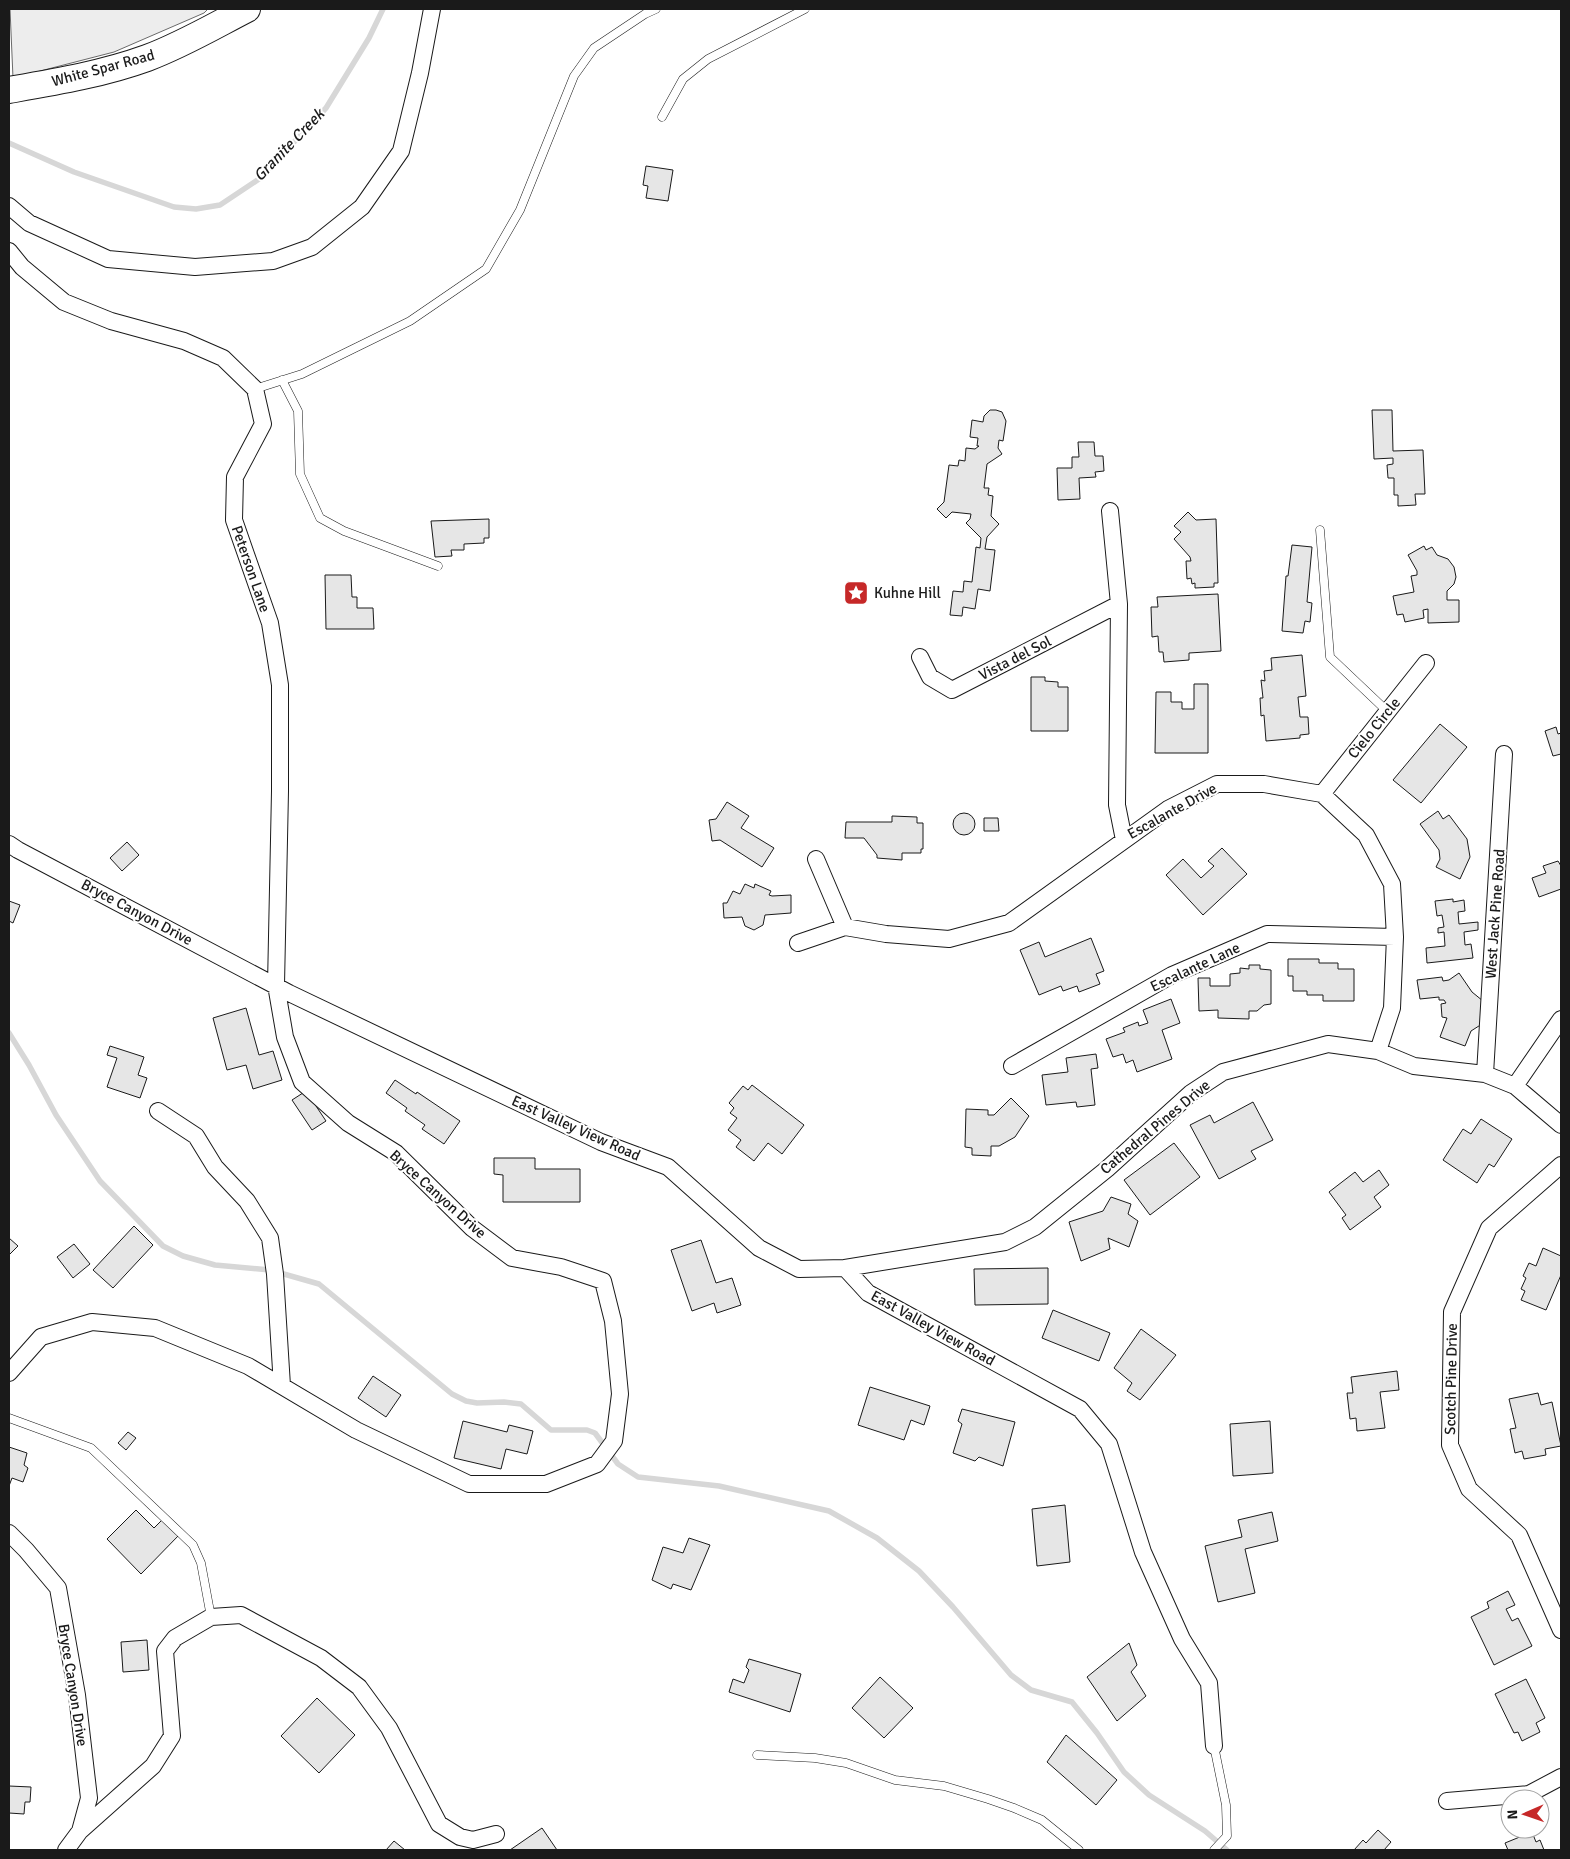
<svg xmlns="http://www.w3.org/2000/svg" width="1570" height="1859" font-family="Signika,sans-serif">
	<rect width="100%" height="100%" fill="#fff"/>
	<!-- built -->
	<path fill="#ededed" stroke="#6a6a6a" d="M10,9H208L204,13L114,52L13,78Z"/>
	<g fill="none" stroke-linecap="round" stroke-linejoin="round">
		<!-- stream -->
		<path stroke="#d7d7d7" stroke-width="5.5" d="M9,143L74,172L174,207L196,209L220,205L259,179L326,108L369,38L383,9
			M9,1033L29,1065L56,1115L100,1181L163,1246L183,1256L215,1265L270,1270L319,1284L452,1394L466,1401L477,1403L504,1402L521,1404L551,1430H587L595,1433L618,1464L638,1477L719,1486L829,1511L877,1538L919,1571L953,1607L1011,1675L1031,1690L1072,1702L1097,1733L1124,1772L1149,1795L1205,1831L1227,1850"/>
	</g>
	<!-- building -->
	<path fill="#e6e6e6" stroke="#1a1a1a" d="M646,166L673,170L668,201L646,198L648,186L643,185Z
		M990,410H996L1002,412L1006,421L1003,441L999,440L998,448L1002,454L987,464L984,488H989L988,495L993,496L991,516L999,524L987,537L985,549L995,550L990,591L978,589L975,609L963,607L962,616L950,615L953,591L963,592L964,581L972,582L976,547L980,548L981,538L966,523L970,519L971,514L952,512L946,518L937,509L944,502L949,465L958,466L959,460L965,461L966,448L975,449L979,446H977L978,438L970,437L972,420L983,422L984,416Z
		M1372,410H1392L1393,451L1423,450L1425,494H1415L1416,505L1398,506V495H1394V478H1388L1387,465L1393,464V458L1374,459Z
		M1078,442H1094L1095,456H1103L1104,471L1095,472L1096,477L1079,478L1080,499L1058,500L1057,468H1072V457H1079Z
		M1188,512L1196,520L1216,519L1218,583H1214V587L1195,588V583L1192,584L1191,578L1187,579L1186,561H1191L1190,557L1174,539L1181,532L1174,526Z
		M489,519V538H484V543L464,544V550H451L452,556L435,557L431,521Z
		M1292,545L1312,547L1307,602L1312,603L1310,622L1305,621L1303,633L1282,631L1286,576H1288Z
		M1424,546L1426,550L1432,547L1437,555L1448,559L1454,567L1456,577L1454,584L1447,591V600H1459V622L1428,623V609L1423,610L1424,618L1405,622L1403,614L1397,615L1393,596L1414,592L1411,576L1417,575V571L1408,555Z
		M325,575H351L352,597H357V608H373L374,629H326Z
		M1218,594L1221,651L1189,653V660L1164,662L1163,652H1159L1158,636L1152,637L1151,607H1158L1157,597Z
		M1302,655L1306,696L1298,697L1300,717H1308L1309,734L1300,735V738L1266,741L1264,715L1261,716L1260,698H1263L1261,680L1265,681L1264,671L1272,670L1271,658Z
		M1031,677H1045V681L1058,682V687H1068V731H1031Z
		M1194,684H1208V753H1155L1156,692H1171V702H1182V709H1194Z
		M1440,724L1467,747L1421,803L1393,780Z
		M1556,727L1558,734L1561,733V754L1553,756L1545,731Z
		M727,802L749,816L741,828L774,848L762,867L720,840L712,841L709,820L716,819Z
		M1438,811L1443,819L1449,815L1467,839L1470,857L1460,879L1436,867L1440,859L1439,850L1420,824Z
		M953 824a11 11 0 1 1 22 0a11 11 0 1 1-22 0Z
		M892,816L917,817V823H923V849H921V853H902V860L877,858V855L864,838H845L846,822H892Z
		M984,818H998L999,831H984Z
		M127,842L139,855L122,871L110,858Z
		M1222,848L1247,874L1203,915L1166,875L1183,859L1201,878L1214,866L1208,861Z
		M1558,861L1561,866V889L1539,897L1532,878L1546,873L1543,866Z
		M745,884L754,888L755,884L771,891L769,895L772,896L791,895V913L765,915L763,925L754,930L745,926L742,917L724,918L723,903H727L733,891L740,894Z
		M1453,899V902L1464,900L1465,911L1458,912L1459,924L1478,922V930L1464,932L1465,945L1471,944L1473,958L1427,963L1426,948L1445,946L1444,932L1438,933V928L1444,927L1442,915L1437,916L1435,901Z
		M9,901L20,905L13,923L9,921Z
		M1091,938L1104,971L1096,974L1100,984L1079,992L1077,986L1063,991L1061,986L1039,995L1020,950L1039,942L1045,957Z
		M1288,959H1319V963H1338V969H1354V1001H1323V995H1307V991H1293V976H1288Z
		M1249,965H1260V969L1271,970V1004L1264,1005L1257,1011H1249V1019L1218,1018V1010L1199,1011L1198,978H1210V986H1230V974L1240,973V968L1249,969Z
		M1459,973L1472,992L1483,1001L1482,1024L1471,1031L1465,1046L1440,1037L1447,1018L1442,1017L1441,1004L1446,1003L1444,1000H1439V997L1420,999L1417,980L1442,977L1443,981L1449,980Z
		M1171,999L1180,1023L1162,1030L1172,1059L1137,1072L1133,1060L1126,1063L1123,1054L1113,1057L1106,1039L1125,1032L1123,1028L1138,1022L1139,1026L1148,1023L1143,1010Z
		M246,1008L259,1055L273,1051L282,1080L253,1089L246,1065L227,1070L213,1018Z
		M110,1046L144,1057L138,1075L147,1078L140,1098L107,1087L117,1058L107,1055Z
		M1096,1054L1098,1068L1091,1069L1095,1105L1077,1107L1076,1102L1046,1105L1042,1075L1068,1072L1066,1058Z
		M395,1080L416,1094L417,1092L460,1121L444,1144L422,1129L425,1125L405,1111L407,1108L386,1093Z
		M752,1085L804,1125L782,1154L768,1143L754,1161L736,1147L741,1140L728,1130L737,1118L730,1113L734,1108L729,1103L743,1086L748,1090Z
		M306,1091L326,1121L312,1130L292,1100Z
		M1011,1098L1029,1116L1015,1137L999,1146H991V1156L972,1155V1148L965,1147L966,1109L988,1110V1115H994Z
		M1253,1102L1273,1140L1251,1151L1256,1159L1219,1179L1190,1125L1210,1115L1214,1123Z
		M1481,1119L1512,1139L1494,1167L1489,1164L1477,1183L1443,1160L1463,1129L1471,1134Z
		M1174,1143L1200,1177L1150,1215L1124,1180Z
		M494,1158H535V1169H580V1202H503V1175L494,1174Z
		M1379,1170L1389,1185L1374,1197L1381,1207L1350,1230L1342,1218L1346,1215L1329,1192L1355,1172L1363,1182Z
		M1111,1197L1131,1204L1128,1214L1138,1221L1129,1247L1108,1238L1110,1249L1081,1261L1069,1222L1103,1211Z
		M134,1226L153,1245L113,1288L93,1270Z
		M9,1238L18,1246L9,1255Z
		M701,1240L716,1283L732,1278L741,1305L717,1313L714,1303L692,1311L671,1250Z
		M74,1244L90,1264L73,1278L57,1257Z
		M1543,1248L1561,1256V1275L1546,1310L1521,1300L1525,1291L1521,1289L1526,1278L1523,1276L1529,1263L1536,1266Z
		M1048,1268V1304L975,1305L974,1269Z
		M1053,1310L1110,1333L1099,1361L1042,1338Z
		M1141,1329L1176,1355L1140,1400L1127,1391L1132,1383L1114,1368Z
		M1397,1371L1399,1390L1380,1392L1385,1428L1357,1431L1356,1418L1350,1419L1347,1393H1353L1351,1377Z
		M373,1376L401,1395L386,1417L358,1398Z
		M870,1387L930,1406L924,1425L911,1420L904,1440L858,1425Z
		M1538,1393L1541,1405L1552,1402L1561,1446L1545,1449L1546,1455L1524,1459L1522,1451L1515,1453L1510,1429L1516,1428L1509,1399Z
		M962,1409L1015,1422L1003,1466L979,1457L975,1461L953,1453L962,1424L958,1421Z
		M463,1421L507,1432L509,1425L533,1431L527,1454L506,1449L501,1469L454,1458Z
		M1270,1421L1273,1473L1233,1476L1230,1424Z
		M128,1432L136,1438L126,1450L118,1443Z
		M9,1447L27,1453L24,1465L28,1468L23,1482L12,1478L9,1486Z
		M1065,1505L1070,1562L1037,1566L1032,1509Z
		M136,1510L154,1528L164,1518L180,1534L141,1574L107,1539Z
		M1272,1512L1278,1541L1245,1549L1255,1593L1218,1602L1205,1546L1242,1537L1238,1520Z
		M689,1538L710,1545L691,1590L673,1584L671,1589L652,1580L663,1547L683,1553Z
		M1508,1591L1515,1605L1506,1609L1512,1621L1518,1618L1532,1646L1494,1665L1471,1617L1489,1608L1487,1602Z
		M147,1640L149,1670L123,1672L121,1642Z
		M1129,1643L1137,1665L1131,1672L1146,1696L1117,1721L1087,1677Z
		M749,1659L801,1674L790,1712L729,1692L733,1679L744,1683L749,1670L746,1667Z
		M880,1677L913,1708L884,1738L852,1708Z
		M1526,1679L1545,1718L1536,1723L1540,1732L1522,1741L1518,1732L1514,1733L1495,1694Z
		M317,1698L355,1735L319,1773L281,1736Z
		M1066,1735L1117,1780L1096,1805L1047,1762Z
		M9,1786L31,1787L30,1802H25L24,1814L9,1813Z
		M542,1828L557,1850H510Z
		M1378,1830L1391,1842L1384,1850H1354L1363,1840L1366,1843Z
		M1532,1832L1536,1842L1540,1840L1544,1850H1508L1505,1843Z
		M394,1841L405,1850H386Z"/>
	<g fill="none" stroke-linecap="round" stroke-linejoin="round">
		<defs>
			<path id="service" d="M662,117L683,79L708,59L805,9
				M282,380L298,411L300,474L320,518L344,531L438,566
				M255,389L302,374L410,321L486,269L520,210L574,76L594,48L645,14L656,9
				M1320,530L1330,657L1388,712
				M9,1418L91,1448L193,1545L201,1563L211,1617
				M1214,1746L1226,1805L1227,1836L1214,1850
				M757,1755L815,1758L846,1763L895,1780L944,1786L988,1799L1014,1808L1042,1820L1079,1850"/>
			<path id="minor" d="M9,206L29,223L108,259L195,267L273,261L312,247L362,207L401,151L420,73L432,9
				M9,251L22,267L64,302L111,321L184,341L223,358L255,389L263,424L235,477L234,520L270,623L280,685V791L276,985L285,1037L302,1082L348,1123L396,1153L472,1228L512,1258L561,1267L603,1281L613,1321L620,1394L614,1441L597,1464L546,1484H469L356,1430L248,1366L155,1328L92,1322L41,1337L9,1373
				M1110,511L1119,604L1117,805L1124,840
				M920,657L930,677L952,690L1119,604
				M1322,794L1426,663
				M9,844L18,850L289,993L601,1142L668,1167L759,1248L799,1269L845,1268L868,1293L1080,1409L1109,1444L1143,1552L1182,1639L1209,1683L1214,1746
				M816,859L845,927L886,934L949,939L1009,923L1168,809L1217,784H1264L1322,794L1366,835L1392,884L1395,937L1392,1008L1378,1051
				M798,943L845,927
				M1012,1066L1172,975L1267,934L1395,937
				M1485,1074L1504,754
				M1515,1086L1561,1019
				M158,1111L196,1136L215,1167L247,1201L270,1238L275,1274L282,1386
				M1561,1165L1489,1228L1452,1312L1450,1445L1469,1489L1519,1535L1561,1630
				M845,1268L1005,1242L1035,1227L1107,1169L1191,1093L1223,1072L1328,1044L1378,1051L1414,1066L1485,1074L1515,1086L1561,1125
				M9,1533L26,1550L58,1588L77,1695L89,1798L80,1831L66,1850
				M1447,1801L1529,1794L1561,1777
				M80,1831L153,1766L172,1736L165,1651L175,1638L211,1617L241,1615L321,1658L359,1687L389,1728L439,1824L460,1837L473,1840L496,1834"/>
			<path id="primary" d="M9,90C55,82 103,74 147,58C182,45 214,26 247,9"/>
		</defs>
		<!-- service casing -->
		<use href="#service" stroke="#1a1a1a" stroke-width="9"/>
		<!-- minor casing -->
		<use href="#minor" stroke="#1a1a1a" stroke-width="18"/>
		<!-- primary casing -->
		<use href="#primary" stroke="#1a1a1a" stroke-width="28"/>
		<!-- service -->
		<use href="#service" stroke="#fff" stroke-width="8"/>
		<!-- minor -->
		<use href="#minor" stroke="#fff" stroke-width="16"/>
		<!-- primary -->
		<use href="#primary" stroke="#fff" stroke-width="26"/>
	</g>
	<!-- icons -->
	<defs>
		<symbol id="sight-square" viewBox="-11 -11 22 22"><rect x="-9" y="-9" width="18" height="18" rx="4" fill="#c62828" stroke="#fff"/><path d="M0-6L1.8-2.2L6-1.7L2.9 1.2L3.7 5.4L0 3.3L-3.7 5.4L-2.9 1.2L-6-1.7L-1.8-2.2Z" fill="#fff"/></symbol>
	</defs>
	<g fill-rule="evenodd">
		<use href="#sight-square" x="842" y="579" width="28" height="28"/>
	</g>
	<g text-anchor="middle" dominant-baseline="central" stroke-width="4" stroke-linejoin="round" paint-order="stroke">
		<!-- street labels -->
		<g font-size="15" fill="#1a1a1a" stroke="#fff">
			<text transform="translate(103 68) rotate(-15)">White Spar Road</text>
			<text transform="translate(251 569) rotate(71)">Peterson Lane</text>
			<text transform="translate(1015 658) rotate(-27)">Vista del Sol</text>
			<text transform="translate(1374 728) rotate(-51)">Cielo Circle</text>
			<text transform="translate(1172 811) rotate(-29)">Escalante Drive</text>
			<text transform="translate(137 912) rotate(28)">Bryce Canyon Drive</text>
			<text transform="translate(1495 914) rotate(-86)">West Jack Pine Road</text>
			<text transform="translate(1195 967) rotate(-25)">Escalante Lane</text>
			<text transform="translate(1155 1127) rotate(-40)">Cathedral Pines Drive</text>
			<text transform="translate(576 1128) rotate(24)">East Valley View Road</text>
			<text transform="translate(438 1194) rotate(42)">Bryce Canyon Drive</text>
			<text transform="translate(933 1328) rotate(29)">East Valley View Road</text>
			<text transform="translate(1451 1379) rotate(-89)">Scotch Pine Drive</text>
			<text transform="translate(73 1685) rotate(81)">Bryce Canyon Drive</text>
		</g>
		<!-- poi labels -->
		<g font-size="15" fill="#1a1a1a" stroke="#fff" text-anchor="start">
			<text x="874" y="593">Kuhne Hill</text>
		</g>
		<!-- water labels -->
		<g font-size="16" font-style="italic" fill="#1a1a1a" stroke="#fff">
			<text transform="translate(289 145) rotate(-46)">Granite Creek</text>
		</g>
	</g>
	<!-- border -->
	<rect width="1570" height="1859" fill="none" stroke="#1a1a1a" stroke-width="20"/>
	<!-- north arrow -->
	<g transform="translate(1525 1814) rotate(268)"><circle r="24" fill="#ffffff" stroke="#a3a3a3"/>
	<path d="M0-4L9 19L0 12L-9 19Z" fill="#c62828"/>
	<text y="-8" font-size="14" font-weight="bold" text-anchor="middle" fill="#1a1a1a">N</text>
	</g>
</svg>
